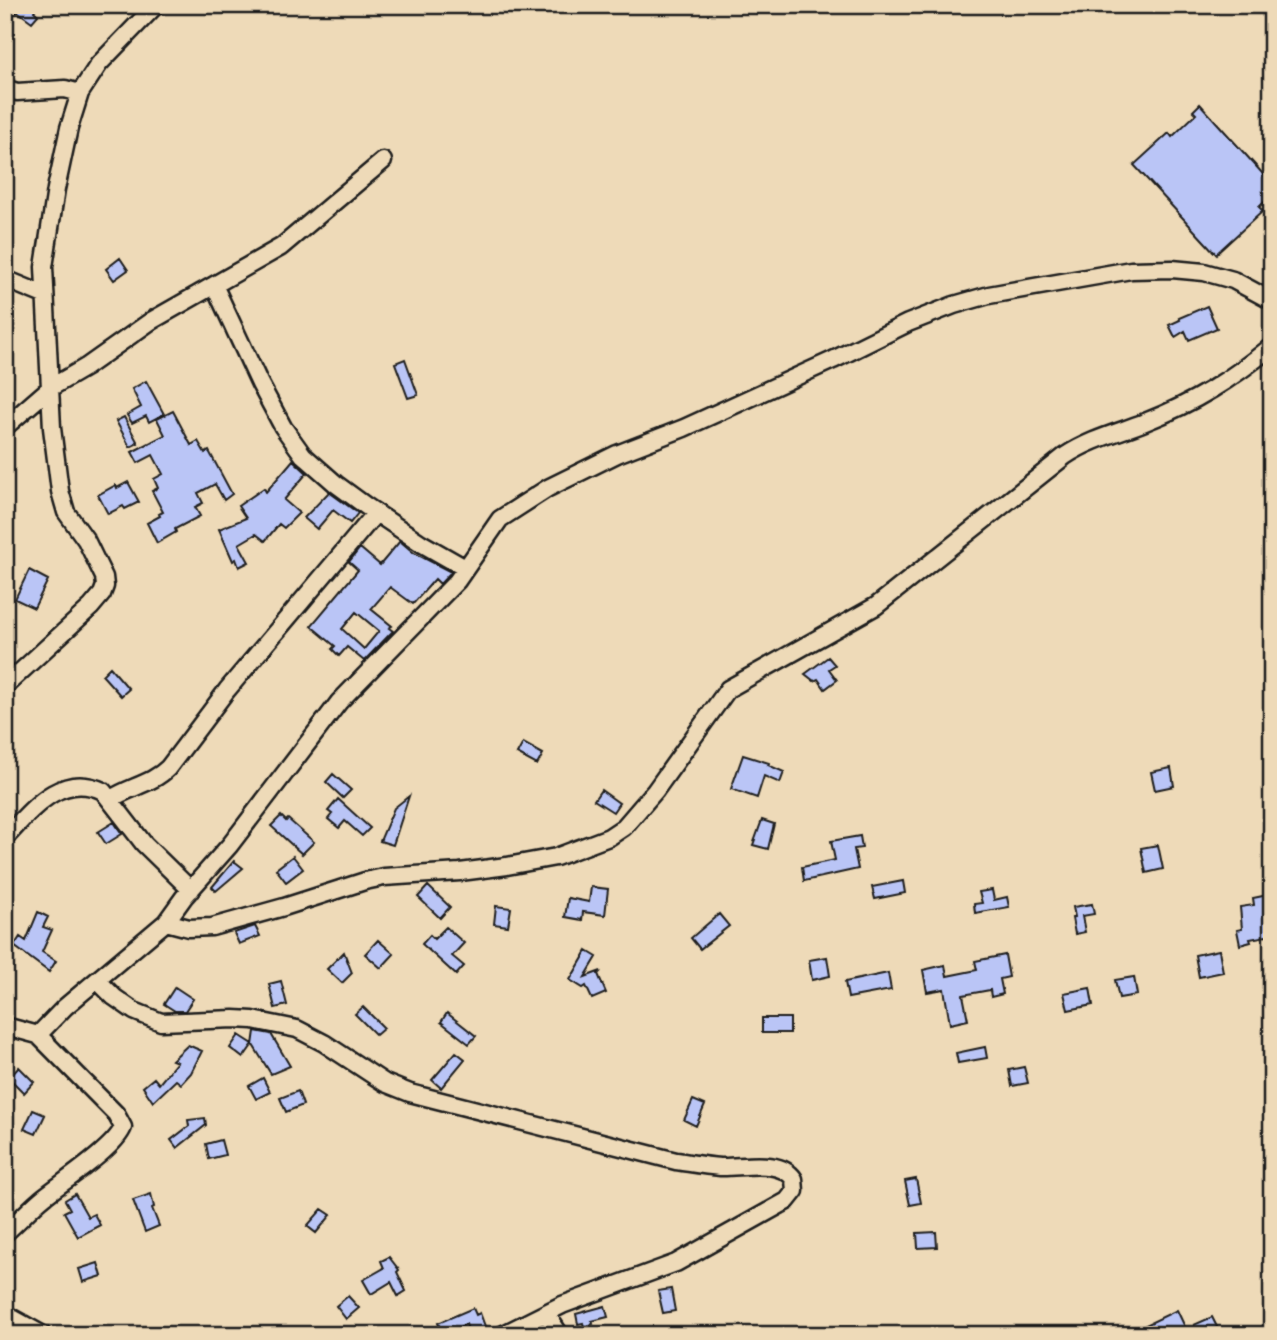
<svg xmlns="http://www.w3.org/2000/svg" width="1277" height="1340" font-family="Mali,sans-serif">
	<rect width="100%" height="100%" fill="#eedab8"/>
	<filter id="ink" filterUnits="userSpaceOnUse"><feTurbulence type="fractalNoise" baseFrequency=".0143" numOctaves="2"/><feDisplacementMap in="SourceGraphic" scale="14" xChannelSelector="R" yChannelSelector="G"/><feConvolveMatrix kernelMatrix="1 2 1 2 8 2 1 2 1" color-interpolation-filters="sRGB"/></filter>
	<g filter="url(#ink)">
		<!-- building -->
		<path fill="#bac5f6" stroke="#1c1c1c" stroke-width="2" fill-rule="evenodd" d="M5,5H38L34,11L38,15L32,22L17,11L5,26Z
			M1200,104L1272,184V195L1259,207L1263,211L1216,254L1134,165L1169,133L1172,137L1196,114L1193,111Z
			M120,258L128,270L114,280L106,269Z
			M1207,306L1217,328L1189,340L1185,331L1175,337L1169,325L1180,320L1179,318Z
			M405,359L418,395L408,398L395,363Z
			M146,381L164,414L149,422L146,416L132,423L127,415L141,407L132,389Z
			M173,411L191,445L198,441L205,453L209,451L232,494L224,500L215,484L198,493L203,503L195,507L200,516L175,529L176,532L157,543L147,523L160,516L159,514L163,512L152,491L158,488L154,479L163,474L153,455L138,463L132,452L165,435L157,419Z
			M124,417L138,443L130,447L116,421Z
			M293,460L307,473L284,500L299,513L284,528L279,524L265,541L256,534L239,544L249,562L239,567L236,559L233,561L219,529L246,518L238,506L264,488L266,492Z
			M128,482L139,502L125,509L123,506L108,514L98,495L116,485L117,488Z
			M329,492L358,513L350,523L333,510L317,529L304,518Z
			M400,541L414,553L451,572L440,584L435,579L413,604L390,587L371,609L392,626L389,628L393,631L364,661L347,647L339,656L332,649L335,646L311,626L358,570L349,562L360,548L380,565ZM356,612L379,631L364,649L342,629Z
			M29,570L48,580L34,608L15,599Z
			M828,657L835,665L829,669L837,680L825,689L818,679L814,681L805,674Z
			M110,667L129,689L121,696L102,675Z
			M523,743L543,754L537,765L517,754Z
			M743,755L769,763L768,765L784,772L780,783L764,776L757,798L731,789Z
			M1171,768L1174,786L1155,790L1151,772Z
			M333,774L351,790L343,798L326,782Z
			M601,790L619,803L613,812L594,800Z
			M409,796L393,845L380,841L394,808Z
			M338,799L370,828L362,836L345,821L339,828L328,819L332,814L328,811Z
			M281,816L286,821L288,819L314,842L302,854L271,826Z
			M762,820L774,824L768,849L753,845Z
			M114,822L122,834L106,844L98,832Z
			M860,836L862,848L854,849L858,869L804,881L802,867L835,860L831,841Z
			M1158,845L1163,869L1146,873L1141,848Z
			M293,856L303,869L286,882L276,869Z
			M234,861L243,868L216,891L212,887Z
			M903,881L905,893L875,899L872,887Z
			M428,886L450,907L440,918L418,897Z
			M591,887L608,889L605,915L583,912L582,920L565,917L568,898L589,902Z
			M992,890L994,900L1007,897L1009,907L975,913L974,904L982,903L979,892Z
			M1268,895L1272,913V935L1250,939L1251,942L1240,945L1237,930L1242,929L1240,907L1254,905L1253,898Z
			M1092,904L1094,914L1082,916L1085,932L1075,934L1072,918L1075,917L1073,907Z
			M496,906L511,908L508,926L494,924Z
			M38,912L48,917L43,927L52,930L42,952L56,961L49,972L14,946L20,937L26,941Z
			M719,914L729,926L700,949L691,938Z
			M255,926L260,936L239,944L234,933Z
			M446,927L464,943L452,956L464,966L456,975L422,944L430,935L434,939Z
			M378,940L394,954L381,968L365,954Z
			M1219,950L1223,972L1199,977L1195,955Z
			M587,951L597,957L585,977L601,971L598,974L606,993L592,999L586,986L583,988L570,980Z
			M344,952L352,973L342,983L327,969Z
			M1005,955L1009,977L1000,979L1003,994L991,997L990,990L963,995L968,1020L950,1024L944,989L927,992L923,970L945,965L947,976L977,970L975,961Z
			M827,957L830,976L812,980L809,960Z
			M888,973L891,990L848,998L845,982Z
			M1134,977L1137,995L1119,998L1115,980Z
			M281,981L287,1005L275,1008L269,984Z
			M175,987L193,999L185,1011H175L164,1004Z
			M1090,988L1093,1005L1068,1010L1064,993Z
			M363,1007L384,1028L376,1035L355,1014Z
			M447,1013L476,1036L469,1044L441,1022Z
			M762,1018H790V1033H762Z
			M255,1031L271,1034L290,1066L271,1074L253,1045Z
			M239,1035L253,1044L243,1058L230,1048Z
			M188,1045L202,1051L191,1073L181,1084L176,1080L153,1102L143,1087L154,1078L159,1084L177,1062L172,1060Z
			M985,1047L987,1058L958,1063L956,1053Z
			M456,1052L465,1059L441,1088L432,1080Z
			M19,1067L34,1082L24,1093L9,1078Z
			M1024,1067L1028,1083L1012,1086L1009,1070Z
			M263,1078L270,1092L256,1099L249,1086Z
			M298,1091L303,1105L286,1112L280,1098Z
			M693,1100L705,1105L696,1126L684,1120Z
			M33,1110L45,1115L36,1134L24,1129Z
			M205,1118L206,1125L177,1148L171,1140L189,1126L188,1120Z
			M221,1140L225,1155L209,1159L206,1144Z
			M916,1179L921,1203L910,1205L905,1181Z
			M75,1194L88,1217L94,1214L100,1225L78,1237L64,1212L70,1209L65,1200Z
			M151,1194L154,1207L152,1208L159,1226L145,1232L133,1200Z
			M322,1209L331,1215L316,1233L307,1226Z
			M936,1232L937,1247L918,1248L917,1233Z
			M389,1257L399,1270L397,1272L406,1291L398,1296L391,1282L371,1294L363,1280L384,1268L381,1261Z
			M98,1263L102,1276L83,1282L79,1269Z
			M671,1289L675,1311L663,1313L658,1291Z
			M348,1296L359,1308L346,1319L336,1306Z
			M605,1306L608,1317L592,1321L593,1324L584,1327L583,1323L578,1324L576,1314Z
			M473,1308L476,1315L480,1313L486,1329L470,1334L466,1324L443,1335L438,1323Z
			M1177,1310L1185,1327L1168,1335H1125Z
			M1212,1317L1221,1335H1198L1194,1325Z"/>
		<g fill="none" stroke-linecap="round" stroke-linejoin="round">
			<defs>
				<path id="minor" d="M5,88L17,92L65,89L80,93
					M5,279L44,295
					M214,285L260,384L283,427L303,455L336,484L366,506L421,543L465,568
					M5,427L50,388L86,367L151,321L281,247L383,161
					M5,686L91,607L102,594L105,586L104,577L86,540L66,512L60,491L52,428L44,267L56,189L69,128L80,93L99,64L156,5
					M111,799C129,787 152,784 168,768L227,690L376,513
					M5,838C32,809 61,771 103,791L144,844L191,890
					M166,922L189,928L212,927L284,907L365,881L384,877L460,872L507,866L556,857L609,837L624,827L655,791L728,689L876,606L1065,456C1091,439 1117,433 1145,422C1194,403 1232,379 1272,346
					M98,981L114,997L134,1011L161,1022L234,1019L253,1020L297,1029L324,1043L385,1083L410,1093L676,1161C690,1163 705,1166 720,1167C742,1168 780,1158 794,1179L795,1191L787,1201L676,1263L562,1305L502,1335
					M5,1026L38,1035L65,1007L166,922L184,897L230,845L339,702L457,581L500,519L548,488L617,454L684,428L833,360L908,323L954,305L989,295L1131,270L1172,269L1204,272L1233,280L1272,301
					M5,1233C19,1221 31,1207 45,1196C64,1181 116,1147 123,1127L116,1114L38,1035
					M546,1313L560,1335
					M5,1314L43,1335"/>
			</defs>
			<!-- minor casing -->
			<use href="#minor" stroke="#1c1c1c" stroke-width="21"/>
			<!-- minor -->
			<use href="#minor" stroke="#eedab8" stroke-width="16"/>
		</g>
	</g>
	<!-- margin -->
	<rect width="1277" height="1340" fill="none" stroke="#eedab8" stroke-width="28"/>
	<rect x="14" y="14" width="1249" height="1312" fill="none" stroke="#1c1c1c" stroke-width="2.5" filter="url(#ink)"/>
</svg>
